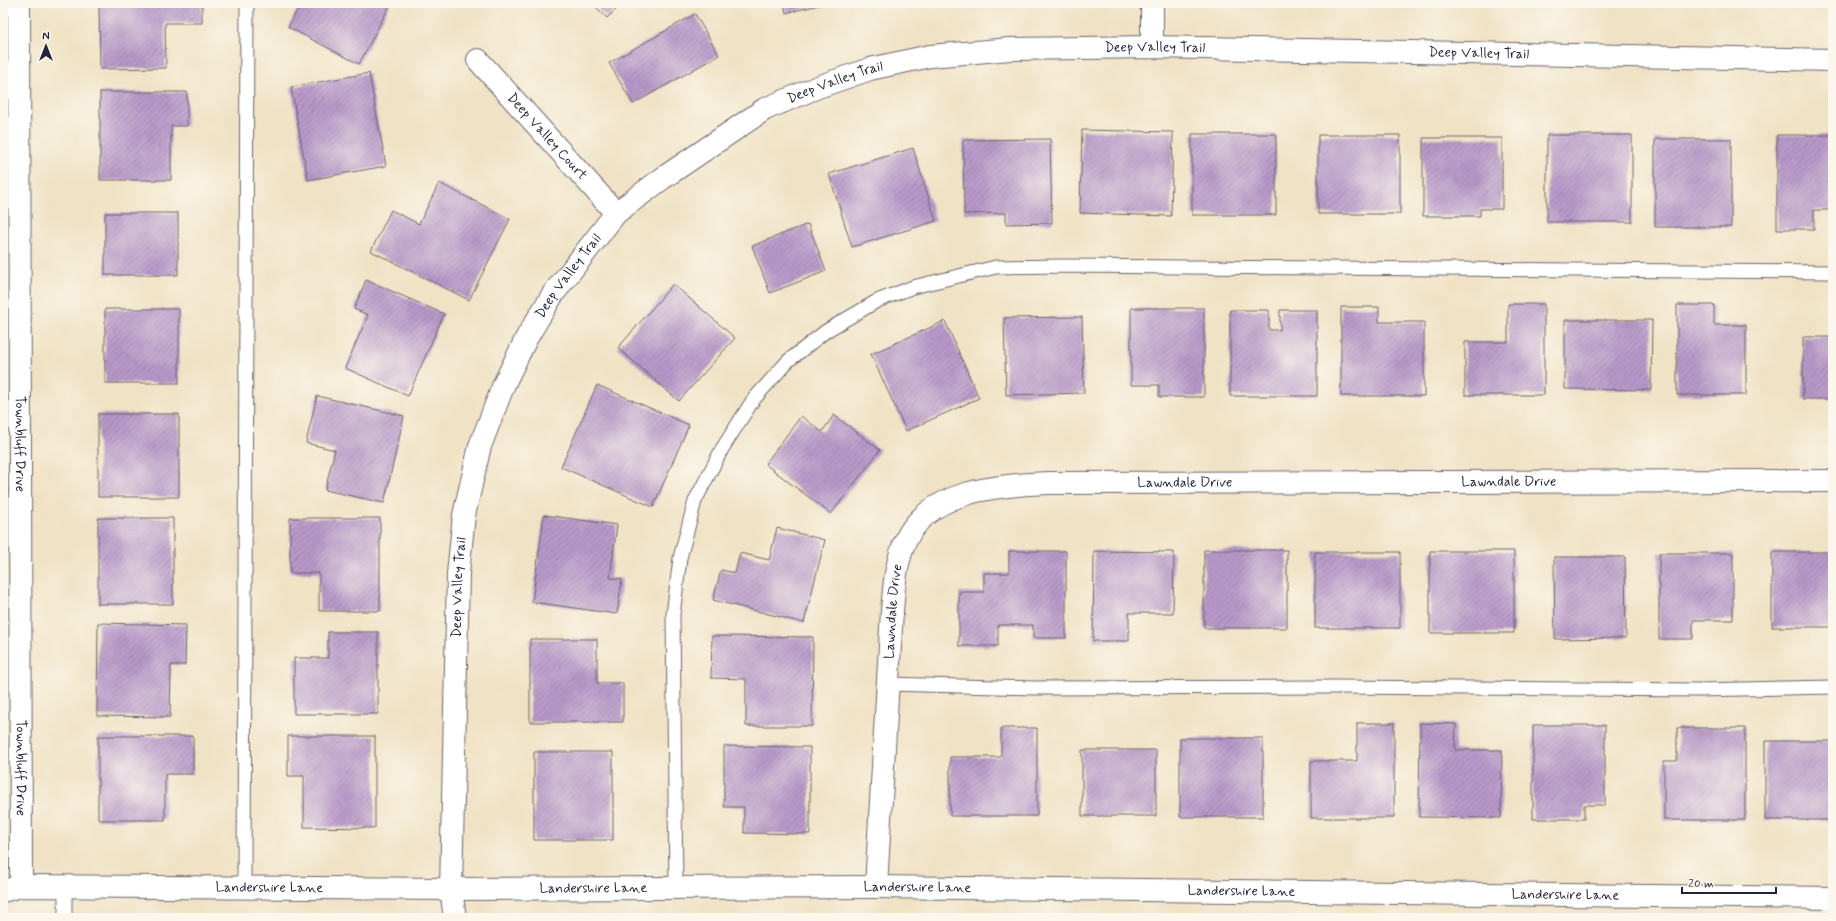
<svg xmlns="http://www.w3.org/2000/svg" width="1836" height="921" font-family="Mynerve,sans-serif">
	<defs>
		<pattern id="building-hatch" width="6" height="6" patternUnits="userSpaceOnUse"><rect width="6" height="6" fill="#b899c9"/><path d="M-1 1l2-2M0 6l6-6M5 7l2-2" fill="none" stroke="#957ca4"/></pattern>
	</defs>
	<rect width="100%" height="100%" fill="#fbf7ec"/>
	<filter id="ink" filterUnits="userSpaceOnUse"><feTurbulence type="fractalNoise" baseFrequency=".025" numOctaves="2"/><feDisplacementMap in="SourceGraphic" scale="8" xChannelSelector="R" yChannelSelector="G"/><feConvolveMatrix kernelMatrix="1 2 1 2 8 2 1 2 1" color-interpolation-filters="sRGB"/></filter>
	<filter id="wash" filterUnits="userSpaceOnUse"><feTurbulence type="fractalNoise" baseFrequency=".012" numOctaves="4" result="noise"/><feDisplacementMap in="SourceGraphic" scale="16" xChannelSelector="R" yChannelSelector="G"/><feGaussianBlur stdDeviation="0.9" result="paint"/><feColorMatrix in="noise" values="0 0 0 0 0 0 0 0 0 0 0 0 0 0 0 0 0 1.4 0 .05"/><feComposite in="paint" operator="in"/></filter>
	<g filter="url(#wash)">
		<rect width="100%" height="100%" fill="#f0e2c5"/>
		<g id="blocks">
			<!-- building -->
			<path fill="url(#building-hatch)" d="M99,3H202V23H165L166,68L100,69Z
				M301,3H391L359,64L288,27Z
				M592,3H623L607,18Z
				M784,3H823V4L786,13Z
				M695,14L719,55L633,104L609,63Z
				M369,73L386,166L308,180L291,87Z
				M100,92H187V126H171V180H100Z
				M1082,130L1173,132L1171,216L1080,213Z
				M1192,134H1276V215H1192Z
				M1318,135H1400V214H1318Z
				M1547,135H1632V222H1547Z
				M1777,135H1833V210H1814V229H1777Z
				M1423,138H1502V209H1480V216H1423Z
				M1050,139L1052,223L1006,224V213L964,214L963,140Z
				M1655,139H1731V227H1655Z
				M913,148L936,221L852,247L829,174Z
				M439,183L510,219L469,300L371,251L391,210L419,224Z
				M105,213H178V275H105Z
				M808,224L826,271L770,293L752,246Z
				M366,280L444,314L408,396L345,368L368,315L354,309Z
				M673,284L735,338L679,401L618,348Z
				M1508,304H1544V395H1465V342H1508Z
				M1677,305H1714V325H1746V395H1677Z
				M1341,307H1379V322H1424V396H1341Z
				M1131,308H1204V397H1159V385H1131Z
				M105,309H179V383H105Z
				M1230,310H1269V330H1280V310H1317V396H1230Z
				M1082,317L1084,393L1006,395L1004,318Z
				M1565,320H1652L1651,390L1565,389Z
				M945,321L979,398L906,431L871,354Z
				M1803,337H1833V399H1803Z
				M597,385L689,425L653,507L561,467Z
				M317,396L404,416L384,503L325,490L335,450L306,443Z
				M98,414H179V497H98Z
				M834,415L880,450L831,514L765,464L801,416L822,432Z
				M544,515L617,525L610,578L622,579L617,614L532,602Z
				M98,518H173V604H98Z
				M290,518H380V611H319V573H290Z
				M777,528L825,540L804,623L713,600L721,570L735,573L740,553L769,560Z
				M1204,550H1287V628H1204Z
				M1009,551H1066V638H1033V625H998V646H959V592H984V573H1009Z
				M1094,551L1174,552L1173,613H1129V641H1093Z
				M1430,551H1514V633H1430Z
				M1315,552H1400V628H1315Z
				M1772,552H1833V627H1772Z
				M1659,553H1733V620H1693V639H1659Z
				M1554,557H1625L1626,638L1555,639Z
				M98,623L186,625L185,665H171L170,717L97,716Z
				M328,632H378V714H294V658H328Z
				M712,636L813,637L812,726H746V679L711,678Z
				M530,639H597V683H623V722H530Z
				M1357,723H1394V818H1311V761H1357Z
				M1420,723L1456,724L1455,750H1502L1501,818L1419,817Z
				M1533,725H1605V805H1584V819H1533Z
				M1001,728H1037V816H950V757H1001Z
				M1677,728H1745V820H1664V761H1677Z
				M98,736H193V774H165V820H98Z
				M288,736H375V828L304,827V776H288Z
				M1180,738H1263V817H1180Z
				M1765,741H1833V820H1765Z
				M724,746L810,747V834L744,833V807H724Z
				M1082,750H1156V816H1082Z
				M534,752H613V840H534Z"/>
		</g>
	</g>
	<g filter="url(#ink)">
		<use href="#blocks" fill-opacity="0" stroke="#6a656b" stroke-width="1"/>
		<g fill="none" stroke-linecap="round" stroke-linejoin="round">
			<defs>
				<path id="lane" d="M888,684L1034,688L1335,687L1699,690L1833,687
					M65,886V918
					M244,887L247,3
					M676,888L673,615L680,558L695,501L722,449L753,400L788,361L826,331L877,301L913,287L996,267L1064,266L1833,272"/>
				<g id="street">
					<path id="s1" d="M19,3L21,886"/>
					<path d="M1152,3V47"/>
					<path id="s2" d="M478,60L616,213"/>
					<path id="s3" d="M876,887L892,611C894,589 895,568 903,547C923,490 998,485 1050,483L1833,481"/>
					<path id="s4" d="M3,891L21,886L451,889L876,887L1833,898"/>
					<path id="s5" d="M455,918L451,889L458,574L464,515L480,446L504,384L527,337L553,294L616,213L663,178L765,109L818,87L870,69L930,56L1010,49L1152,47L1833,60"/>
				</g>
			</defs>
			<!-- lane casing -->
			<use href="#lane" stroke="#6a656b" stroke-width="15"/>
			<!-- street casing -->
			<use href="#street" stroke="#6a656b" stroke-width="24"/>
			<!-- lane -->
			<use href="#lane" stroke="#fff" stroke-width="13"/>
			<!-- street -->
			<use href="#street" stroke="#fff" stroke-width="22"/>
		</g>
	</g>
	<g text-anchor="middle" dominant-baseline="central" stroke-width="3.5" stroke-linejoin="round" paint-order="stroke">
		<!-- street labels -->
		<g font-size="14" fill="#22223b" stroke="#fbf7ec">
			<text stroke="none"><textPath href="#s5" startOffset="1327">Deep Valley Trail</textPath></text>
			<text stroke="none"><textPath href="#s5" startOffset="1651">Deep Valley Trail</textPath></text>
			<text stroke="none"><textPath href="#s5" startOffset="1003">Deep Valley Trail</textPath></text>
			<text stroke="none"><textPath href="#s2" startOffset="103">Deep Valley Court</textPath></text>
			<text stroke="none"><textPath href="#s5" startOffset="667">Deep Valley Trail</textPath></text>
			<text stroke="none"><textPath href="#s1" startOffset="441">Townbluff Drive</textPath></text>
			<text stroke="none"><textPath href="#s3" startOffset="971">Lawndale Drive</textPath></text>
			<text stroke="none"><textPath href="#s3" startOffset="647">Lawndale Drive</textPath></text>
			<text stroke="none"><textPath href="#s5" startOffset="331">Deep Valley Trail</textPath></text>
			<text stroke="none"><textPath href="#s3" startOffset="276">Lawndale Drive</textPath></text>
			<text stroke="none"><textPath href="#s1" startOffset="765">Townbluff Drive</textPath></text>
			<text stroke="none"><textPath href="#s4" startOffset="267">Landershire Lane</textPath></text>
			<text stroke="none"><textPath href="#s4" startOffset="591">Landershire Lane</textPath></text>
			<text stroke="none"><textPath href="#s4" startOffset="915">Landershire Lane</textPath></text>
			<text stroke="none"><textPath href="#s4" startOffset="1239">Landershire Lane</textPath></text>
			<text stroke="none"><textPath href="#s4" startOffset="1563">Landershire Lane</textPath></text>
		</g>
	</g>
	<!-- margin -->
	<rect width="1836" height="921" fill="none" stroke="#fbf7ec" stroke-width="16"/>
	<!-- north arrow -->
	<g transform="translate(46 46)" stroke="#fbf7ec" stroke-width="3" paint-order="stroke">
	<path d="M0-3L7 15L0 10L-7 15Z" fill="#22223b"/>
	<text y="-6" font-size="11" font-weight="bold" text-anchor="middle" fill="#22223b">N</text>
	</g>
	<!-- scale -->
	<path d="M1682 887v6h94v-6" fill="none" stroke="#22223b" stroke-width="2"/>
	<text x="1688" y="887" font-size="12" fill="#22223b" stroke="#fbf7ec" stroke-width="3" paint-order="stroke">20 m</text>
</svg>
